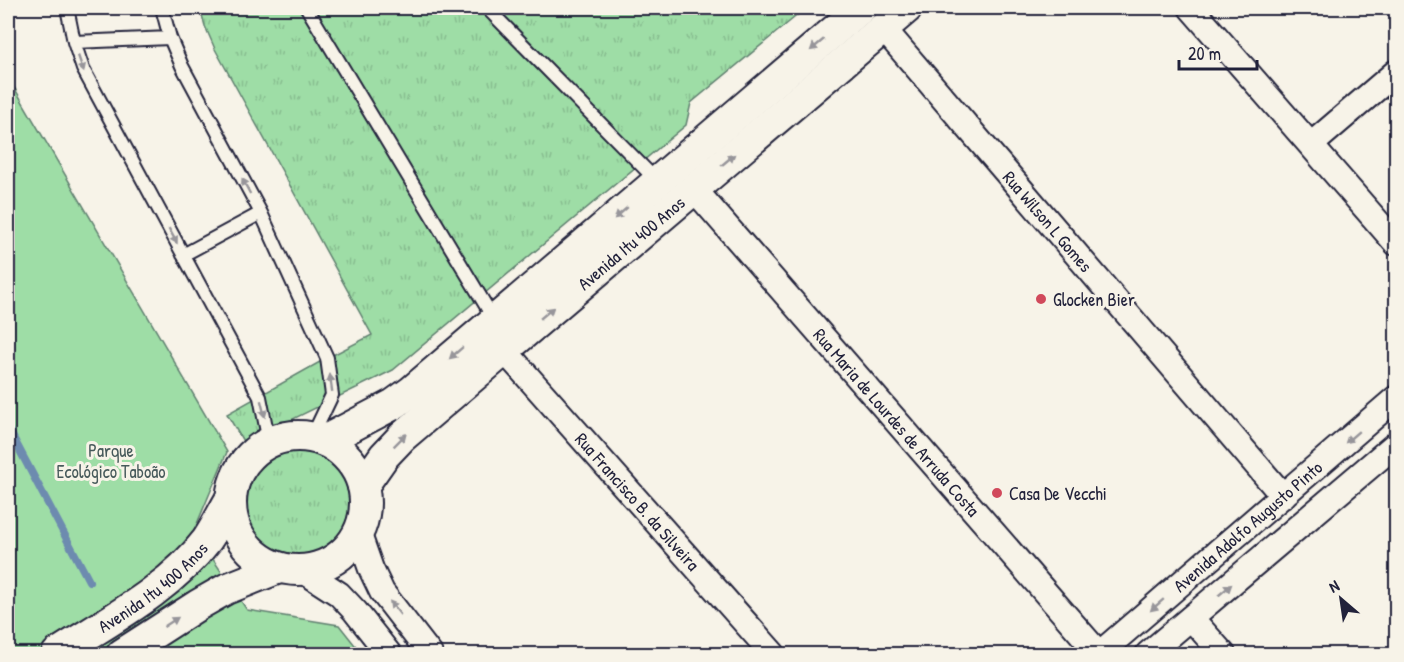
<svg xmlns="http://www.w3.org/2000/svg" width="1404" height="662" font-family="'Patrick Hand',sans-serif">
	<defs>
		<pattern id="grass-tufts" width="24" height="20" patternUnits="userSpaceOnUse" patternTransform="scale(1.5)"><rect width="24" height="20" fill="#9edda6"/><path d="M3 7l-1-3M5 7V3M7 7l1-3M15 17l-1-3M17 17v-4M19 17l1-3" fill="none" stroke="#88bd90"/></pattern>
	</defs>
	<rect width="100%" height="100%" fill="#f7f3e8"/>
	<filter id="ink" filterUnits="userSpaceOnUse"><feTurbulence type="fractalNoise" baseFrequency=".0167" numOctaves="2"/><feDisplacementMap in="SourceGraphic" scale="12" xChannelSelector="R" yChannelSelector="G"/><feConvolveMatrix kernelMatrix="1 2 1 2 8 2 1 2 1" color-interpolation-filters="sRGB"/></filter>
	<g filter="url(#ink)">
		<!-- grass -->
		<path fill="url(#grass-tufts)" stroke="#608070" stroke-width="1.5" d="M200,8H806L691,103L686,125L393,370L244,443L227,414L327,358L372,335L215,49L205,26Z
			M243 503a55 55 0 1 1 110 0a55 55 0 1 1-110 0Z"/>
		<!-- green -->
		<path fill="#9edda6" stroke="#608070" stroke-width="1.5" d="M8,71V77L227,452L194,531L247,610L339,625L362,654H8Z"/>
		<g fill="none" stroke-linecap="round" stroke-linejoin="round">
			<!-- stream -->
			<path stroke="#6d8baf" stroke-width="8" d="M8,428L89,581"/>
			<defs>
				<path id="service" d="M67,8L74,42L83,69L260,397L269,442
					M162,8L170,38L182,66L261,213L327,358L332,395L312,437
					M307,8L495,321
					M487,8L657,181
					M74,42L170,38
					M183,255L261,213"/>
				<g id="minor">
					<path d="M1191,8L1396,243"/>
					<path id="s1" d="M883,28L1283,496"/>
					<path d="M1312,144L1396,72"/>
					<path id="s2" d="M694,189L1099,654"/>
					<path id="s3" d="M504,350L773,654"/>
					<path d="M358,532L371,569L382,592L430,654"/>
					<path d="M302,570L339,594L355,611L389,654"/>
					<path d="M1191,618L1223,654"/>
					<path id="s4" d="M1099,654L1396,398"/>
					<path d="M1148,654L1396,444"/>
				</g>
				<g id="tertiary">
					<circle cx="298" cy="503" r="67"/>
					<path d="M324,441L394,404L412,391L861,8"/>
					<path id="s5" d="M363,486L384,456L402,437L907,8"/>
					<path id="s6" d="M57,654C108,621 169,590 207,540C216,527 222,513 230,500"/>
					<path d="M122,654L198,605L226,589L279,568"/>
				</g>
			</defs>
			<!-- service casing -->
			<use href="#service" stroke="#22223b" stroke-width="16"/>
			<!-- minor casing -->
			<use href="#minor" stroke="#22223b" stroke-width="28"/>
			<!-- tertiary casing -->
			<use href="#tertiary" stroke="#22223b" stroke-width="34"/>
			<!-- service -->
			<use href="#service" stroke="#f7f3e8" stroke-width="12"/>
			<!-- minor -->
			<use href="#minor" stroke="#f7f3e8" stroke-width="24"/>
			<!-- tertiary -->
			<use href="#tertiary" stroke="#f7f3e8" stroke-width="30"/>
		</g>
		<!-- one-way arrows -->
		<defs><path id="oneway-solid" d="M-6-.8H1V-3.2L6.5 0L1 3.2V.8H-6Z" transform="scale(1.5)"/></defs>
		<g fill="#97959a">
			<use href="#oneway-solid" transform="translate(817 45) rotate(140)"/>
			<use href="#oneway-solid" transform="translate(81 64) rotate(71)"/>
			<use href="#oneway-solid" transform="translate(728 160) rotate(-40)"/>
			<use href="#oneway-solid" transform="translate(246 186) rotate(-118)"/>
			<use href="#oneway-solid" transform="translate(621 213) rotate(139)"/>
			<use href="#oneway-solid" transform="translate(173 236) rotate(61)"/>
			<use href="#oneway-solid" transform="translate(547 313) rotate(-40)"/>
			<use href="#oneway-solid" transform="translate(456 353) rotate(139)"/>
			<use href="#oneway-solid" transform="translate(331 383) rotate(-98)"/>
			<use href="#oneway-solid" transform="translate(263 409) rotate(76)"/>
			<use href="#oneway-solid" transform="translate(1352 437) rotate(139)"/>
			<use href="#oneway-solid" transform="translate(400 440) rotate(-45)"/>
			<use href="#oneway-solid" transform="translate(1225 590) rotate(-40)"/>
			<use href="#oneway-solid" transform="translate(1157 605) rotate(139)"/>
			<use href="#oneway-solid" transform="translate(395 608) rotate(-128)"/>
			<use href="#oneway-solid" transform="translate(171 622) rotate(-33)"/>
		</g>
	</g>
	<!-- markers -->
	<g fill="#d1495b" stroke="#f7f3e8" stroke-width="2">
		<circle cx="1041" cy="299" r="6"/>
		<circle cx="997" cy="493" r="6"/>
	</g>
	<g text-anchor="middle" dominant-baseline="central" stroke-width="6" stroke-linejoin="round" paint-order="stroke">
		<!-- street labels -->
		<g font-size="18" fill="#22223b" stroke="#f7f3e8">
			<text stroke="none"><textPath href="#s1" startOffset="254">Rua Wilson L Gomes</textPath></text>
			<text stroke="none"><textPath href="#s5" startOffset="363">Avenida Itu 400 Anos</textPath></text>
			<text stroke="none"><textPath href="#s2" startOffset="309">Rua Maria de Lourdes de Arruda Costa</textPath></text>
			<text stroke="none"><textPath href="#s3" startOffset="202">Rua Francisco B. da Silveira</textPath></text>
			<text stroke="none"><textPath href="#s4" startOffset="196">Avenida Adolfo Augusto Pinto</textPath></text>
			<text stroke="none"><textPath href="#s6" startOffset="117">Avenida Itu 400 Anos</textPath></text>
		</g>
		<!-- poi labels -->
		<g font-size="18" fill="#22223b" stroke="#f7f3e8" text-anchor="start">
			<text x="1053" y="299">Glocken Bier</text>
			<text x="1009" y="493">Casa De Vecchi</text>
		</g>
		<!-- park labels -->
		<g font-size="18" fill="#475a5b" stroke="#f7f3e8">
			<text x="111" y="450">Parque<tspan x="111" dy="21">Ecológico Taboão</tspan></text>
		</g>
	</g>
	<!-- margin -->
	<rect width="1404" height="662" fill="none" stroke="#f7f3e8" stroke-width="30"/>
	<rect x="15" y="15" width="1374" height="632" fill="none" stroke="#22223b" stroke-width="2" filter="url(#ink)"/>
	<!-- north arrow -->
	<g transform="translate(1341 599) rotate(331)" stroke="#f7f3e8" stroke-width="4.5" paint-order="stroke">
	<path d="M0-4.5L10 22L0 15L-10 22Z" fill="#22223b"/>
	<text y="-9" font-size="16" font-weight="bold" text-anchor="middle" fill="#22223b">N</text>
	</g>
	<!-- scale -->
	<path d="M1179 60v9h78v-9" fill="none" stroke="#22223b" stroke-width="3"/>
	<text x="1188" y="60" font-size="18" fill="#22223b" stroke="#f7f3e8" stroke-width="4.5" paint-order="stroke">20 m</text>
</svg>
